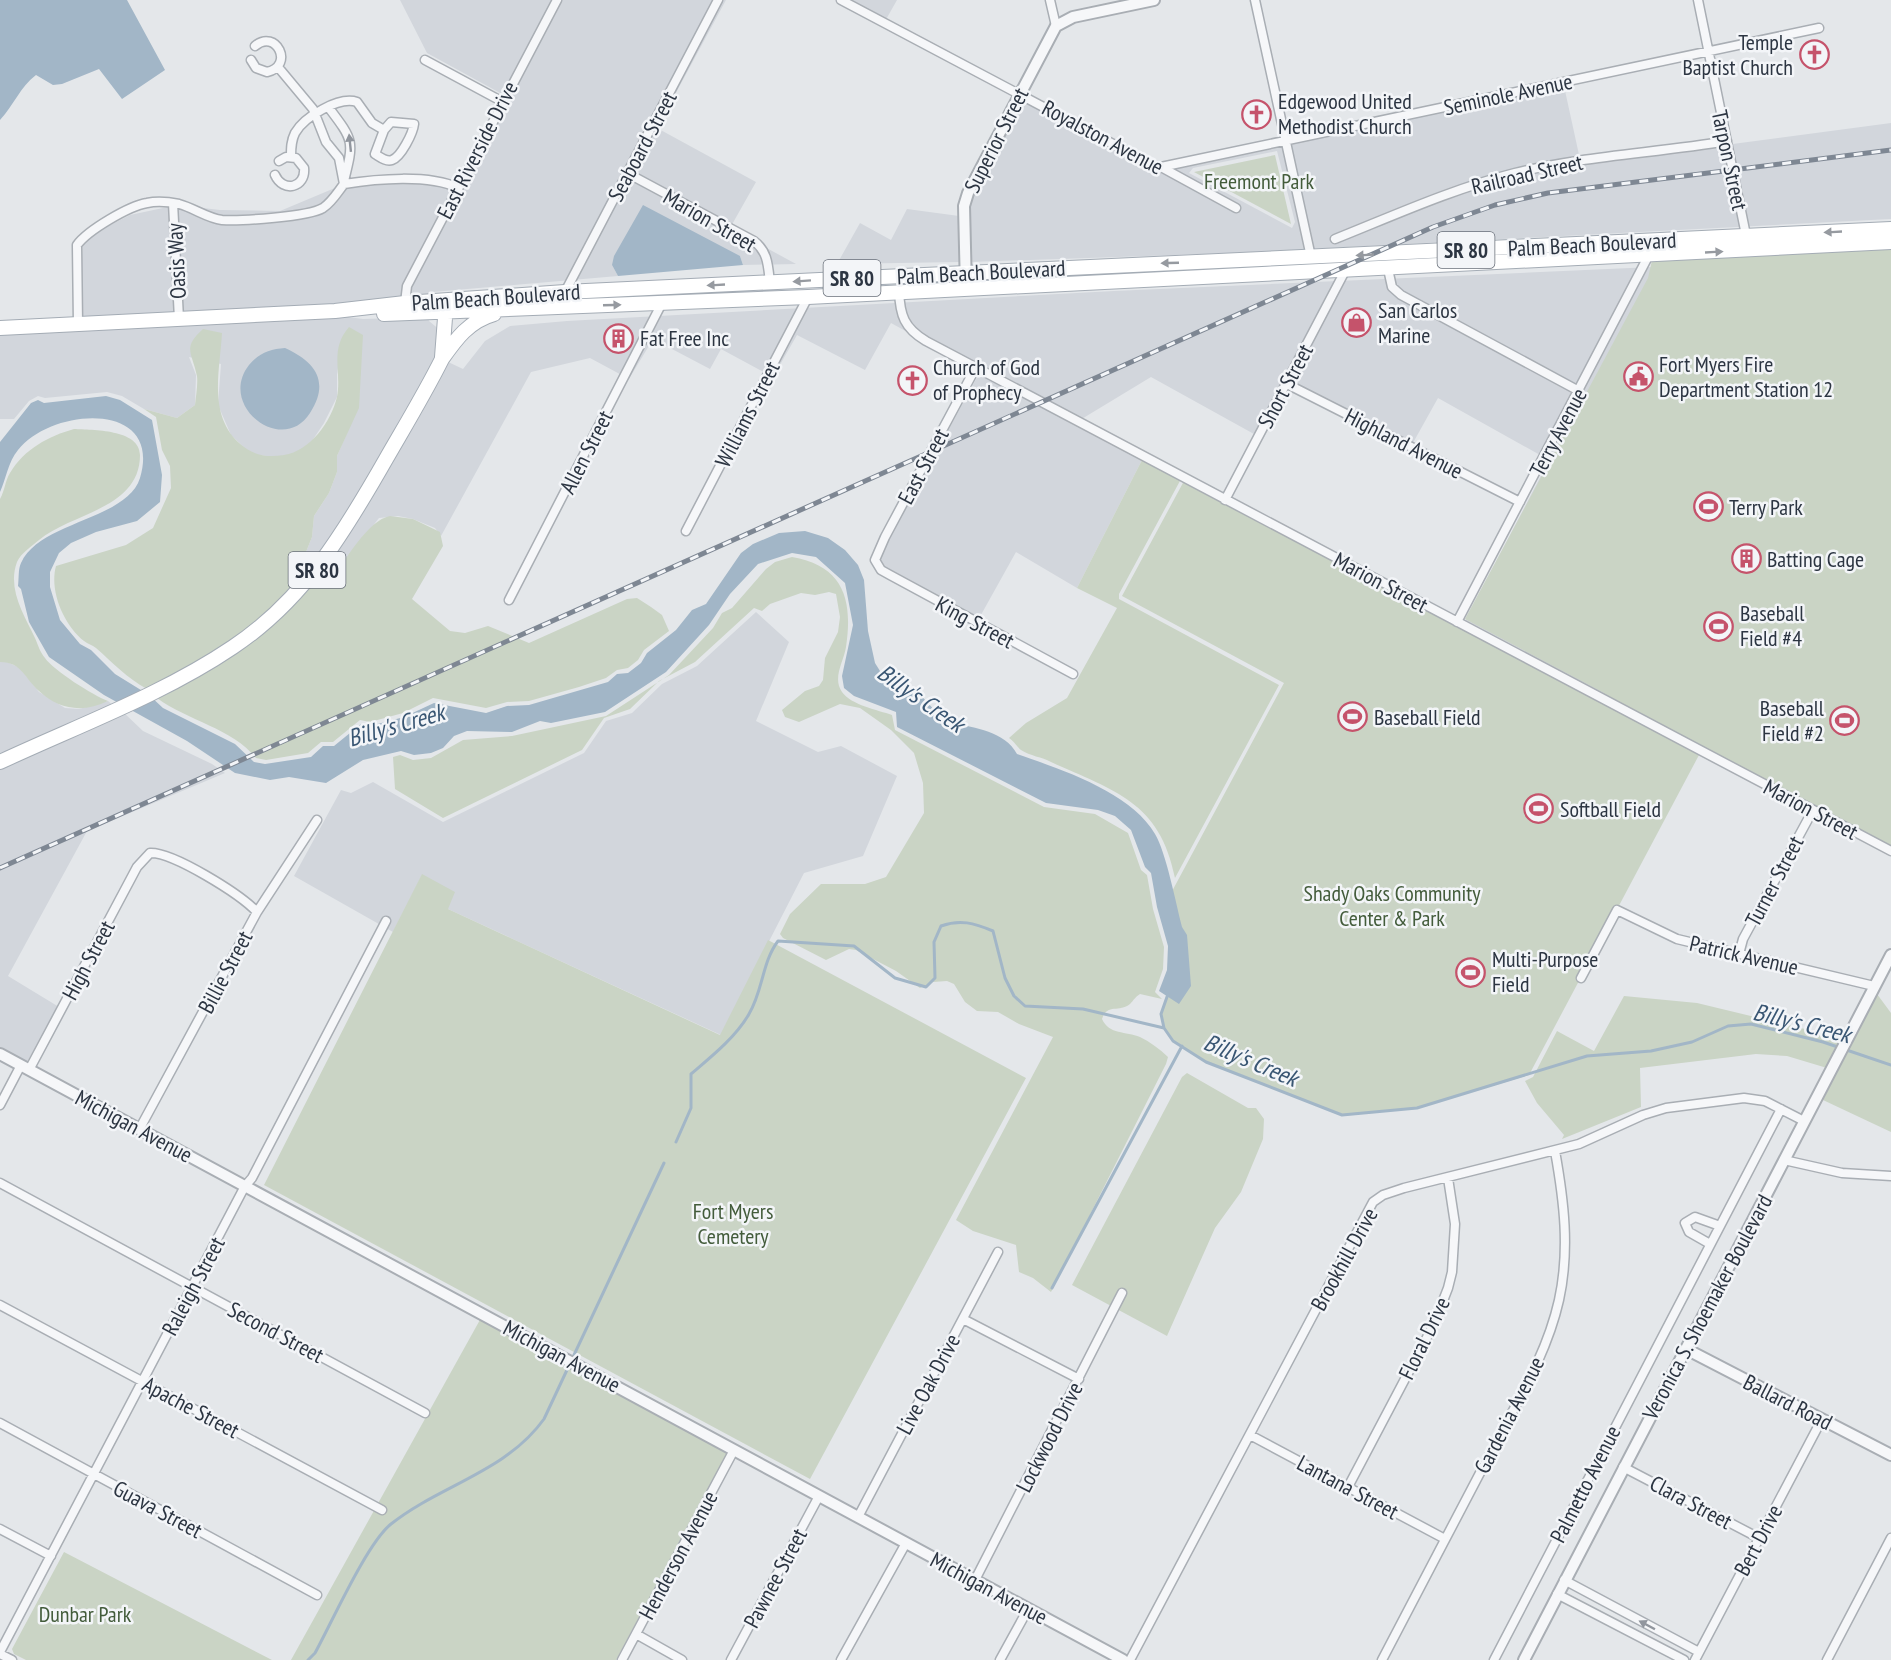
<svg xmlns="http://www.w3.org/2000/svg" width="1891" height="1660" font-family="'PT Sans Narrow',sans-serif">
	<rect width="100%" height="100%" fill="#e4e7ea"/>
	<!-- built -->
	<path fill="#d2d6dc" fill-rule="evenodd" d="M400,0H726L657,128L756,182L730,228L796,264L743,265L740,256L612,265L618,276L433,292L425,296L359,303L79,319L83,239L130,215L177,205L220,210L280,211L354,180L461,185L502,94L427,53Z
		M842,0H897L884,23Z
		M1564,86L1581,164L1891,123V219L1233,253L969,262V210L973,194L1023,99L1169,168H1182ZM1277,151L1295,222L1292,228L1189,173L1193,168Z
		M907,209L959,216L960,262L837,264L860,223L891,240Z
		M1697,265L1704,510L1602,698L1464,624L1549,460L1438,398L1409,450L1293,386L1263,439L1151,377L1080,420L1144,456L1077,588L1016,552L977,622L874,566L980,372L891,323L865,370L797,335L773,377L721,349L710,369L653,339L629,379L590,358L531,372L441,536L435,528L413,519L398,516L379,518L332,578L320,573L446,361L463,369L485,341L510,326L567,321L1114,291Z
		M340,316L363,319L428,317L429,321L441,331L438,354L407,415L313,567L300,556L306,552L312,537L314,516L329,493L337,472V456L347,433L337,368V397L324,423L310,444L294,454L275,457L251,454L231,435L218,405L221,364L189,357L196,375L195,405L177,418L144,409L122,396L107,392L45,398L38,396L29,401L14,419H0V333Z
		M756,612L789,642L756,721L818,752L841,746L897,776L863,856L804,873L721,1035L448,909L422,875L393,932L294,876L341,790L351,793L373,782L443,822L584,753L606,721L632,713L662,684L697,666Z
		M0,662H7L20,668L39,692L65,708L79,709L108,701L113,705L0,757Z
		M122,711L143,731L212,764L225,773L87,831L8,976L59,1007L27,1062L0,1048V768Z"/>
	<!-- green -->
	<path fill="#cad4c5" d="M1275,155L1291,224L1194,172Z
		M1891,243V849L1602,698L1604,693L1465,619L1648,278L1653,256Z
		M349,327L363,335L359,408L337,456V472L329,493L314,516L312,537L306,552L300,556L313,567L251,628L199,663L147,689C127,678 113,663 96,648C92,645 88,644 84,641C64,625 49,591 56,566L126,545L153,528L171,488L170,466L162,450L156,417L144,409L177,418L195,405C196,395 198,385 197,376C192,352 182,348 203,329L222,333C220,370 208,413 238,442C252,455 265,458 284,455C310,451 331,422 337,397C342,371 329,350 349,327Z
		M74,429C92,430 140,429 140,455C140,509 71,513 39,540C32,546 21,553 17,562C7,589 24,615 35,638C38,645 40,652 45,658C53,670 94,696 108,701C84,713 59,710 39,691C25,679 22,662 0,662V499C5,490 5,481 10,473C24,449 49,436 74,429Z
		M1144,456L1181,479L1119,594V599L1279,685L1175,878C1160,802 1115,791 1051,762C1042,757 1030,756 1021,750C1017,747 1014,741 1009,738L1026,723L1067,698L1117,608L1077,588Z
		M1184,481L1699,755L1529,1075L1417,1108L1342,1115L1206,1062L1173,1041L1164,1028L1161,1014L1176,972L1163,908L1284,683L1122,596Z
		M390,516L413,519L440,532L443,546L412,599L450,631L465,633L488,626L529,643L627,599L637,598L651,607L662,615L669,631L644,650L638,660L628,668L617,670L606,678L579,687L529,701L507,702L486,708L433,698L403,713L370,722L360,720L333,742H321L308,753L266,760L256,758C232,728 188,721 157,698L320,573L332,578C346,560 368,520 390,516Z
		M792,557C844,566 853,600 846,647C844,661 832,678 842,692C851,705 878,710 892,715L895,730L1044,807L1095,814L1128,833L1141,870L1147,875L1153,909L1164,947L1163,969L1155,992L1162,999L1140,994C1135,997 1134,1000 1130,1004C1119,1013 1107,1003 1102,1019C1109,1035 1126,1031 1140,1037C1150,1042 1160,1049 1168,1057L1166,1064L1051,1292L1033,1278L1019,1272L1016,1245L973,1231L956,1220L1053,1037L1019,1024L998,1012L977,1011L965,1002L954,984L947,981L933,982L920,988L896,971L856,950L849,949L826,960L783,938L780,934L790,914L821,884H865L886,877L924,813L923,783L914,753L891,730L860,708L840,704L799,722L785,717L782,710L805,691L819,686L823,680L825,658L838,632L840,617L836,594L829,592L815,595L801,593L770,604L762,611L754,608L695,662L659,681L630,709L604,718L582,750L443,818L395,789L393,757L400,755L413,760L431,758L463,740L512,736L606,716L669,675L713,628L722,613L732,608L766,569L775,562Z
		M422,874L455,892L448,909L720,1035L768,940L1026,1078L810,1479L264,1185Z
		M1877,994L1891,1013V1132L1823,1100Z
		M1624,996L1697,1003L1842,1038L1827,1068L1787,1056L1756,1054L1640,1068L1641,1107L1562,1139L1564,1135L1537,1103L1525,1081L1533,1077L1557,1031L1594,1051Z
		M1187,1073L1248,1108H1256L1264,1119L1263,1139L1241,1192L1215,1228L1167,1336L1072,1285L1182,1077Z
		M481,1318L729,1451L616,1660H291Z
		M64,1552L272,1660H26L14,1654L12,1649Z"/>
	<!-- water -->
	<path fill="#a2b6c7" d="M0,0H127L165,70L122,99L99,69L62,84L53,85L36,75C20,87 14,105 0,120Z
		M643,205L740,256L743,265L618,276L612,265L614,256Z
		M285,348C316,362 330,382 310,413C283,456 217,406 249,365C259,353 270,349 285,348Z
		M106,396L120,400L152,420L162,475L160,502L137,521L96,532L71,543L59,553L50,572V587L60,620L80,644L91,650L115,674L149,695L163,708L235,744L254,762L265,764L311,757L323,746H334L361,724L370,726L404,717L434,703L486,713L507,706L529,705L608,682L617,674L628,673L641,663L647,653L676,630L692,610L706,604L741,553L753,544L779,533L805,531L828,538L845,550L858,565L864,580L868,631L875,663L885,679C893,683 908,685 915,690C927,700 938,718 954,723C974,728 1005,731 1017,754C1060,769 1131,792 1155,834C1166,852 1176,904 1182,927L1187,935L1191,986L1179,1004L1159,991L1167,970L1168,946L1157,907L1151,873L1145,867L1131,830L1115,816L1098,810L1046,803L897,727L896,712L854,696L844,688L842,676L853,625L845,583L816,557L792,553L758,564L730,594L709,625L666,672L605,712L551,723L540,721L512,732L467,731L454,736L443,748L431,753L414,755L401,751L363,760L326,783L289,777L270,780L235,773L187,741L104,695L49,657L29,622L21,589L18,586C19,579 18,569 21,563C40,521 127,520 140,478C163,400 52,407 18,450C8,462 6,479 0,492V442L31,403L38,400L44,403Z"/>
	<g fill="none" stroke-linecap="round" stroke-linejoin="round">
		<!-- stream -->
		<path stroke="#a2b6c7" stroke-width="3" d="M1168,994L1161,1014L1164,1028L1173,1041L1206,1062L1342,1115L1417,1108L1587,1056L1651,1051L1692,1042L1728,1026L1751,1024L1823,1042L1891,1065
			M676,1142L691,1108V1074C711,1057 736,1037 749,1014C763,991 762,962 778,941L854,946L895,978L926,987L935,978L934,942L941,926C960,919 974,923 993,931L1005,978L1014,996L1025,1006L1083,1009L1164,1028
			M1052,1288L1182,1046
			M308,1660L315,1653C332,1622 367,1543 391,1524C440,1485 506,1472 544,1419L664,1163"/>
		<defs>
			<path id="minor" d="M841,0L1151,164L1161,167L1236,208
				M1050,0L1056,26
				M1255,0L1311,257
				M1698,0L1747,240
				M251,60L256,68L267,72C295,66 276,28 255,46
				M425,60L503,102
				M278,67L313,109L326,142L339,158L344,184
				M329,108C354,141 354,141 344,181
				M291,156C291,148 291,141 295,133C304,117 339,96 357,102L372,123L384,130L375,154C380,157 386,162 392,160C401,157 413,133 414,124L391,122L384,130
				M1161,167L1819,28
				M627,173L754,241C768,252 768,265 770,283
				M275,175C283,193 306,188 304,168L296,158L286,157L279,161
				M173,203L179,319
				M1335,239C1395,215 1452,189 1515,173C1584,156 1656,153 1727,141
				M1388,269L1392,287L1401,295L1579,391
				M899,291C900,315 904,328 926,341L1891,851
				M565,292L718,0
				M405,303L407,286L557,0
				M78,324L77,245C88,230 129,206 147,203C157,201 169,202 179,204C194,208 207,218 222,220C241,221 308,217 323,208C332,202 337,193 344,184C376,179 429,174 458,188
				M976,367L885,537L875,560L881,570L890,575L1073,674
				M1287,384L1520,502
				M1225,500L1345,271
				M686,531L808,297
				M509,600L662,303
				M1457,622L1651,251
				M1739,954L1743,939L1813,810
				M1581,978L1617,910L1677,939L1874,986
				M29,1070L137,867L150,853C173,852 240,894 257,912
				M0,1105L21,1065
				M140,1128L257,912L317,820
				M1784,1160L1842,1173L1891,1176
				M0,1183L425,1413
				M1710,1244L1689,1232L1685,1223L1695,1217L1720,1226
				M0,1305L382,1510
				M963,1319L1079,1379
				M0,1423L317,1595
				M1250,1435L1445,1539
				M1623,1467L1759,1538
				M1348,1487L1434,1324L1448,1288L1452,1272L1455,1224L1448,1178
				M858,1517L998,1252
				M0,1529L51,1556
				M975,1580L1122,1293
				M1564,1580L1699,1652
				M1557,1594L1684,1660
				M636,1634L682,1660
				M0,1652L245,1186L252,1178L386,921
				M0,1654L12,1660
				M622,1660L734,1450
				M731,1660L819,1496
				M841,1660L906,1543
				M1000,1660L1028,1609
				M1130,1660L1373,1202L1383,1195L1404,1188L1579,1144L1643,1115L1666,1108L1744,1098L1765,1101L1804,1121
				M1382,1660C1419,1590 1455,1520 1492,1450C1517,1402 1547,1354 1559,1300C1570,1250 1564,1201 1555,1151
				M1494,1660L1781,1109
				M1695,1660L1822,1419
				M1827,1660L1891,1538"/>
			<path id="tertiary" d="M966,288L964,206L968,193L1056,26L1073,17L1154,0
				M0,1054L1123,1660
				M1686,1349L1891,1455
				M1524,1660L1891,955"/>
			<path id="primary" d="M384,314L808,297L1891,242
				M0,328L335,311L405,303L565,292L1891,229
				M442,357L446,305
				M0,762C77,726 162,695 233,647C304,600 345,531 386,459C405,426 425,393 442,359C456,339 469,321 494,314"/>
		</defs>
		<!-- minor casing -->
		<use href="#minor" stroke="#a9aeb4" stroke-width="11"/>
		<!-- tertiary casing -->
		<use href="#tertiary" stroke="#a9aeb4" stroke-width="14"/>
		<!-- primary casing -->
		<use href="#primary" stroke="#a4acb5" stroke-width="16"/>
		<!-- minor -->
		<use href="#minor" stroke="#f6f7f9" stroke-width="8"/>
		<!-- tertiary -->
		<use href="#tertiary" stroke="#f6f7f9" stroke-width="10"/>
		<!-- primary -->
		<use href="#primary" stroke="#fff" stroke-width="14"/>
		<defs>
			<path id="rail" d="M0,868L1433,227L1495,205L1548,193L1891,150"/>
		</defs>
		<!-- rail casing -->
		<use href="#rail" stroke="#7e8793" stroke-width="5"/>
		<!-- rail -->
		<use href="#rail" stroke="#f3f5f8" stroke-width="3" stroke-dasharray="9" stroke-linecap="butt"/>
	</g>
	<!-- one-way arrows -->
	<defs><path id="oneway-solid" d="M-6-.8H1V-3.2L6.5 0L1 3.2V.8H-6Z" transform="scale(1.5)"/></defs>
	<g fill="#91969e">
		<use href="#oneway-solid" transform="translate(350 143) rotate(-96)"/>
		<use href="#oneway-solid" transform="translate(1647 1625) rotate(-152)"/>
	</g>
	<g fill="#969aa0">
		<use href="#oneway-solid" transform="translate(1833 232) rotate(177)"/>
		<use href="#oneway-solid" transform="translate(1714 252) rotate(-3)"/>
		<use href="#oneway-solid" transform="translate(1365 255) rotate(177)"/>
		<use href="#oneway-solid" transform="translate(1170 263) rotate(178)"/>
		<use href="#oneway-solid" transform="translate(802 281) rotate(176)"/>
		<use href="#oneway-solid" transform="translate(716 285) rotate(177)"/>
		<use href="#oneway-solid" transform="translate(612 305) rotate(-2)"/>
	</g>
	<!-- icons -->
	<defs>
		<symbol id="church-ring" viewBox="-11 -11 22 22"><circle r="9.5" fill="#f3f5f8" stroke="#c5536b" stroke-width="1.5"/><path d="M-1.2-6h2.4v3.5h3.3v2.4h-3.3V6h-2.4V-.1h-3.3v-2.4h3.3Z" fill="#c5536b"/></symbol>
		<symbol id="shop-ring" viewBox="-11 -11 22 22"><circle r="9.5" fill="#f3f5f8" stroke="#c5536b" stroke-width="1.5"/><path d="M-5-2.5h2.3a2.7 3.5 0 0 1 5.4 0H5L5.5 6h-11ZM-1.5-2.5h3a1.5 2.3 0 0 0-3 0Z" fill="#c5536b"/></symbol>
		<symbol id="building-ring" viewBox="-11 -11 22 22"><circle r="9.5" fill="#f3f5f8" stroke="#c5536b" stroke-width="1.5"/><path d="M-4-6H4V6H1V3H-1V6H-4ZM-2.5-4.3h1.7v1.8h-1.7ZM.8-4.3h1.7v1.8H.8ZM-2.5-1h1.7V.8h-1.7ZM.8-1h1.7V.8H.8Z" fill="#c5536b"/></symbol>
		<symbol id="civic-ring" viewBox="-11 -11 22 22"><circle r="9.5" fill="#f3f5f8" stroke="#c5536b" stroke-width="1.5"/><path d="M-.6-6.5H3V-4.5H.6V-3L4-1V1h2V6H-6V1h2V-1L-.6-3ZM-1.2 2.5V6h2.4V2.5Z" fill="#c5536b"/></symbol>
		<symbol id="stadium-ring" viewBox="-11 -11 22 22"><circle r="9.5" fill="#f3f5f8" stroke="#c5536b" stroke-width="1.5"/><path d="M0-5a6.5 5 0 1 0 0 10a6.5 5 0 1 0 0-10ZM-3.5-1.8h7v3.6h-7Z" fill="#c5536b"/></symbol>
	</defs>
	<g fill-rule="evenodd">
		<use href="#church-ring" x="1798" y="38" width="33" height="33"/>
		<use href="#church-ring" x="1240" y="98" width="33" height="33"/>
		<use href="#shop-ring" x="1340" y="306" width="33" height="33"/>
		<use href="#building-ring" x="602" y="322" width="33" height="33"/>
		<use href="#civic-ring" x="1622" y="360" width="33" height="33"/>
		<use href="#church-ring" x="896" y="364" width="33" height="33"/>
		<use href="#stadium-ring" x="1692" y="490" width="33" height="33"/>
		<use href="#building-ring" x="1730" y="542" width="33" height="33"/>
		<use href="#stadium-ring" x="1702" y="610" width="33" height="33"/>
		<use href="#stadium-ring" x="1336" y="700" width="33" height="33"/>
		<use href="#stadium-ring" x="1828" y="704" width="33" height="33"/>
		<use href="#stadium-ring" x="1522" y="792" width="33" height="33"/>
		<use href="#stadium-ring" x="1454" y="956" width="33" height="33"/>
	</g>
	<g text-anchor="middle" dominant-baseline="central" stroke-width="5" stroke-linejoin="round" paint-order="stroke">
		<!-- shield labels -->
		<g fill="#f3f5f8" stroke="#686f79" stroke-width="1.5">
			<rect x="1437.5" y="232" width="57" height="36" rx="4.5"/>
			<rect x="823.5" y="260" width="57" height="36" rx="4.5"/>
			<rect x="288.5" y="552" width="57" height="36" rx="4.5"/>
		</g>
		<g font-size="21" font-weight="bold" fill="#2c3542">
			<text x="1466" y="250">SR 80</text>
			<text x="852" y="278">SR 80</text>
			<text x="317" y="570">SR 80</text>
		</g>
		<!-- poi labels -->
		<g font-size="22" fill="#2c3542" stroke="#f3f5f8" text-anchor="start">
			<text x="1793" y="42" text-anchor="end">Temple<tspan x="1793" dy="25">Baptist Church</tspan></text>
			<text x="1278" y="101">Edgewood United<tspan x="1278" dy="25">Methodist Church</tspan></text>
			<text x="1378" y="310">San Carlos<tspan x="1378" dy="25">Marine</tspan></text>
			<text x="640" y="338">Fat Free Inc</text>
			<text x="1659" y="364">Fort Myers Fire<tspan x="1659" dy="25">Department Station 12</tspan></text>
			<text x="933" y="367">Church of God<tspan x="933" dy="25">of Prophecy</tspan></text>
			<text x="1729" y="507">Terry Park</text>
			<text x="1767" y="559">Batting Cage</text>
			<text x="1740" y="613">Baseball<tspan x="1740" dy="25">Field #4</tspan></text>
			<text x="1824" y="708" text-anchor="end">Baseball<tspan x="1824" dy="25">Field #2</tspan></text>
			<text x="1374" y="717">Baseball Field</text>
			<text x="1560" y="809">Softball Field</text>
			<text x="1492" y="959">Multi-Purpose<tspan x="1492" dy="25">Field</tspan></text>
		</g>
		<!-- street labels -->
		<g font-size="22" fill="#2c3542" stroke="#f3f5f8">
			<text transform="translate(1508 94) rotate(-12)">Seminole Avenue</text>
			<text transform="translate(1103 137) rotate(28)">Royalston Avenue</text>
			<text transform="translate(996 140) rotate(-63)">Superior Street</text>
			<text transform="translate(642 146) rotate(-62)">Seaboard Street</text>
			<text transform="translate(477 150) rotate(-63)">East Riverside Drive</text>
			<text transform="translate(1730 160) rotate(78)">Tarpon Street</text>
			<text transform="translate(1527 174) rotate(-13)">Railroad Street</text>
			<text transform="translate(710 220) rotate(30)">Marion Street</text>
			<text transform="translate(1592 244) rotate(-3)">Palm Beach Boulevard</text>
			<text transform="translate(176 261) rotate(-93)">Oasis Way</text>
			<text transform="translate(981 272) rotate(-3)">Palm Beach Boulevard</text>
			<text transform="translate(496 297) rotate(-4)">Palm Beach Boulevard</text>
			<text transform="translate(1285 386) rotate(-62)">Short Street</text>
			<text transform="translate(747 414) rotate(-63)">Williams Street</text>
			<text transform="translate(1558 432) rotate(-62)">Terry Avenue</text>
			<text transform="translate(1404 443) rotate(27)">Highland Avenue</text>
			<text transform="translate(586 452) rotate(-63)">Allen Street</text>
			<text transform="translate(923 466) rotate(-62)">East Street</text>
			<text transform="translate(1381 582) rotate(28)">Marion Street</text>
			<text transform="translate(975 622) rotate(28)">King Street</text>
			<text transform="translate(1811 809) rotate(28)">Marion Street</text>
			<text transform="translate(1774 881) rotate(-62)">Turner Street</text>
			<text transform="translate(1744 955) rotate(13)">Patrick Avenue</text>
			<text transform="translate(88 960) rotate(-62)">High Street</text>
			<text transform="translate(225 972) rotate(-62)">Billie Street</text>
			<text transform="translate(134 1126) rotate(28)">Michigan Avenue</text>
			<text transform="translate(1344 1259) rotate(-61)">Brookhill Drive</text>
			<text transform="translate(193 1286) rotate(-62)">Raleigh Street</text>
			<text transform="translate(1707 1307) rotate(-62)">Veronica S. Shoemaker Boulevard</text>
			<text transform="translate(276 1332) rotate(28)">Second Street</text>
			<text transform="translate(1424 1338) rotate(-64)">Floral Drive</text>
			<text transform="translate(562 1356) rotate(28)">Michigan Avenue</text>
			<text transform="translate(928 1384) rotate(-62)">Live Oak Drive</text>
			<text transform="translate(1788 1402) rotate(27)">Ballard Road</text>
			<text transform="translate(191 1407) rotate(28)">Apache Street</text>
			<text transform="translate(1509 1415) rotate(-63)">Gardenia Avenue</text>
			<text transform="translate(1049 1437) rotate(-63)">Lockwood Drive</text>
			<text transform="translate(1585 1484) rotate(-63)">Palmetto Avenue</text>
			<text transform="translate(1348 1487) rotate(28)">Lantana Street</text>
			<text transform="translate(1691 1502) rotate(28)">Clara Street</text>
			<text transform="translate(158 1509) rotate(28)">Guava Street</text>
			<text transform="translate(1758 1540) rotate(-62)">Bert Drive</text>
			<text transform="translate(678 1555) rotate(-62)">Henderson Avenue</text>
			<text transform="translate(775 1578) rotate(-62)">Pawnee Street</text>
			<text transform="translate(989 1588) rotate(28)">Michigan Avenue</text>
		</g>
		<!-- park labels -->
		<g font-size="22" fill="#435c3b" stroke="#f3f5f8">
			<text x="1259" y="181">Freemont Park</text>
			<text x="1392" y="893">Shady Oaks Community<tspan x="1392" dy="25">Center &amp; Park</tspan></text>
			<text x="733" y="1211">Fort Myers<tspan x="733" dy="25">Cemetery</tspan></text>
			<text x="85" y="1614">Dunbar Park</text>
		</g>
		<!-- water labels -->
		<g font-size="24" font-style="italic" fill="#395673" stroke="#f3f5f8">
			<text transform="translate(921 698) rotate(35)">Billy's Creek</text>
			<text transform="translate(396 725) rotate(-16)">Billy's Creek</text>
			<text transform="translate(1802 1023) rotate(14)">Billy's Creek</text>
			<text transform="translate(1251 1060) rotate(23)">Billy's Creek</text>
		</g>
	</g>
</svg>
